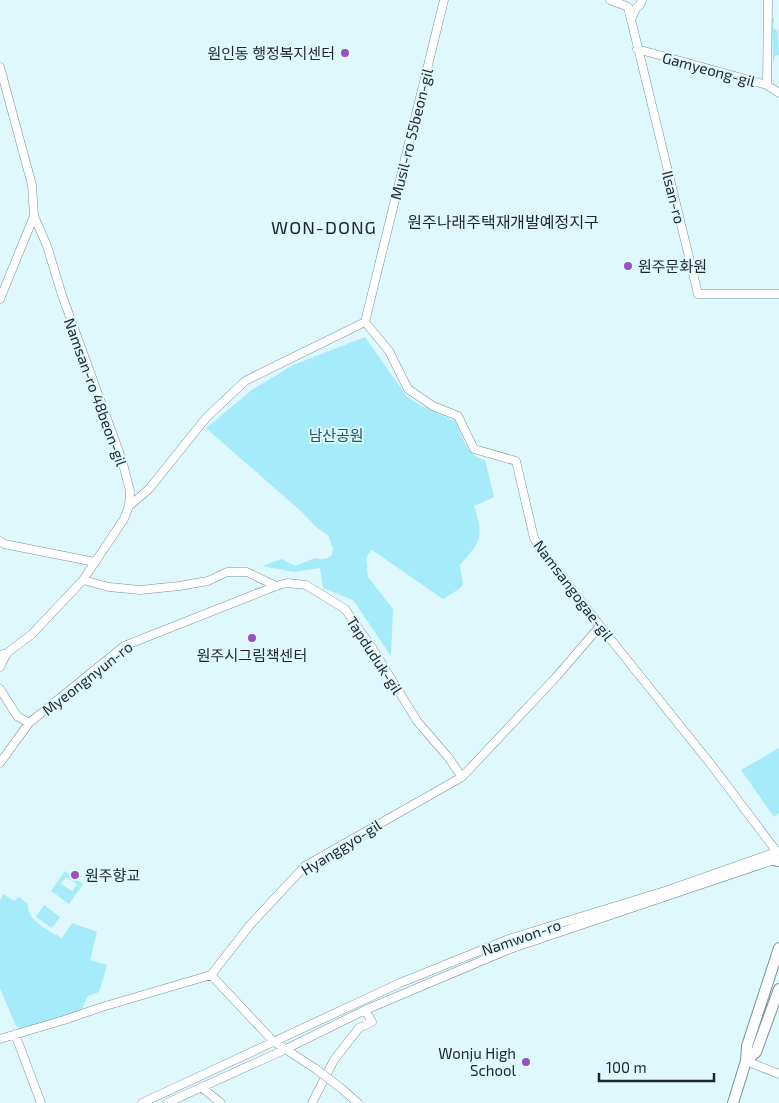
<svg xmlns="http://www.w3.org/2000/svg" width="779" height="1103" font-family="'Exo 2','Noto Sans KR',sans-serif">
	<rect width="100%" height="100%" fill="#def8fe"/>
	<!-- green -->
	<path fill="#a5ebfa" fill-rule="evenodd" d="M772,18H774L773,27L778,32L779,55L775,56L773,65Z
		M365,337L407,397L420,405L457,422C462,438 467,456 485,460L494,497L474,506C484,538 481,541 460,565L463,585L459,589L443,599L372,550L366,557L368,577L393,609L391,656L353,600L323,588L320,568L294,572L262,566L282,559L295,566L315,558C322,560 326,560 332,555L333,549L328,535L317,528L302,512L206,428L253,389L293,365Z
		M779,748V813L774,817L741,770Z
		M65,871L83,884L69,904L51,891ZM66,877L77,884L72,891L61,884Z
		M3,894L14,901L19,897L28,904C26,921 50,931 62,938L72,923L97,932L90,960L107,965L99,992L88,996L81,1011L21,1029L16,1026L0,988V901Z
		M44,905L60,917L52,928L36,917Z"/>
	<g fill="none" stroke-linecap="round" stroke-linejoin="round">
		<defs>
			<path id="minor" d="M610,0L626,6
				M628,7L698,294H779
				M631,20L636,8L640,5L642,0
				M637,49L767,85L779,93
				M0,67L32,185L34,216L0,299
				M767,85L768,0
				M365,322L389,351L408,389L433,406L458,416L474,449L516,461L534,538L539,547L600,626L713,767L777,852
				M365,322L444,0
				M129,506L149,489L206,418L245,381L365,322
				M0,541L4,544L95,562
				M83,580L109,587L140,590L179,586L208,581L227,572H247L276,586
				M0,655L7,653L32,634L83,580L124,519L129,506L130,491L122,460L62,295L47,246L34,216
				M0,667L7,653
				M0,689L17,716L29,723
				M0,763L29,723L124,646L276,586L287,583L306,585L345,609L373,649L417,721L448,757L462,777
				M211,975L273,1041L316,1069
				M15,1034L41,1103
				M0,1039L64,1020L102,1007L211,975L250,925L305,866L462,777L557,676L600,626
				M746,1061L779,1074
				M201,1087L221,1103
				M342,1089L358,1103
				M142,1103L400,983L509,939L668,890L779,851
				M167,1103L284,1050L365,1010L510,949L777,859
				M312,1103L334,1060L359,1028L372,1022L365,1010"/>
			<path id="major" d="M774,860L779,861
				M746,1061L756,1052L779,989
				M733,1103L746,1061L747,1046L779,948"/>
		</defs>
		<!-- minor casing -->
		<use href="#minor" stroke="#799297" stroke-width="9"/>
		<!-- major casing -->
		<use href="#major" stroke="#799297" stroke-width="12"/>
		<!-- minor -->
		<use href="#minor" stroke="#fff" stroke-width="8"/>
		<!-- major -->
		<use href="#major" stroke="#fff" stroke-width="10"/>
		<defs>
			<path id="minor-bridge" d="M316,1069L342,1089"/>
		</defs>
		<!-- minor-bridge casing -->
		<use href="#minor-bridge" stroke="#799297" stroke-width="9" stroke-linecap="butt"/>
		<!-- minor-bridge -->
		<use href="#minor-bridge" stroke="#fff" stroke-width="8"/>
	</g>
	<!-- markers -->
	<g fill="#974fc2" stroke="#def8fe" stroke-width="2">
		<circle cx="345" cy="53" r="5"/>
		<circle cx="628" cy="266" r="5"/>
		<circle cx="252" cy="638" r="5"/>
		<circle cx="75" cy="875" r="5"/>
		<circle cx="526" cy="1062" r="5"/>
	</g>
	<g text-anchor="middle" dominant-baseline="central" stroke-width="4" stroke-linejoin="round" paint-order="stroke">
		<!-- poi labels -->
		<g font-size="15" fill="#1d2729" stroke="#def8fe" text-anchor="end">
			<text x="335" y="53">원인동 행정복지센터</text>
			<text x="638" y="266" text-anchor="start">원주문화원</text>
			<text x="252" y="655" text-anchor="middle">원주시그림책센터</text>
			<text x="85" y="875" text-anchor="start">원주향교</text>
			<text x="516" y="1053">Wonju High<tspan x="516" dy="17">School</tspan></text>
		</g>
		<!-- street labels -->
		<g font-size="15" fill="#1d2729" stroke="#def8fe">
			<text transform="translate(709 69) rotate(15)">Gamyeong-gil</text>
			<text transform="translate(411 134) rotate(-76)">Musil-ro 55beon-gil</text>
			<text transform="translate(674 197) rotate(76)">Ilsan-ro</text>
			<text transform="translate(96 392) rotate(70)">Namsan-ro 48beon-gil</text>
			<text transform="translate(574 590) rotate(53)">Namsangogae-gil</text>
			<text transform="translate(375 655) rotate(57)">Tapduduk-gil</text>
			<text transform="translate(87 678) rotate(-38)">Myeongnyun-ro</text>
			<text transform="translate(341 847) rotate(-32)">Hyanggyo-gil</text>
			<text transform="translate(521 937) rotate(-19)">Namwon-ro</text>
		</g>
		<!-- park labels -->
		<g font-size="15" fill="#1c5661" stroke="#def8fe">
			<text x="336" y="435">남산공원</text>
		</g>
		<!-- neighbourhood labels -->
		<g font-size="16" fill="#1d2729" stroke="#def8fe">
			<text x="503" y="221">원주나래주택재개발예정지구</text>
		</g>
		<!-- quarter labels -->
		<g font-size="18" letter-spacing="1" fill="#1d2729" stroke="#def8fe">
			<text x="324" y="227">WON-DONG</text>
		</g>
	</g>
	<!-- scale -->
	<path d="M599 1073v8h115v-8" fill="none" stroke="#1d2729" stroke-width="2.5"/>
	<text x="606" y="1073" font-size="15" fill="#1d2729" stroke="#def8fe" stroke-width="4" paint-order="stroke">100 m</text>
</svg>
